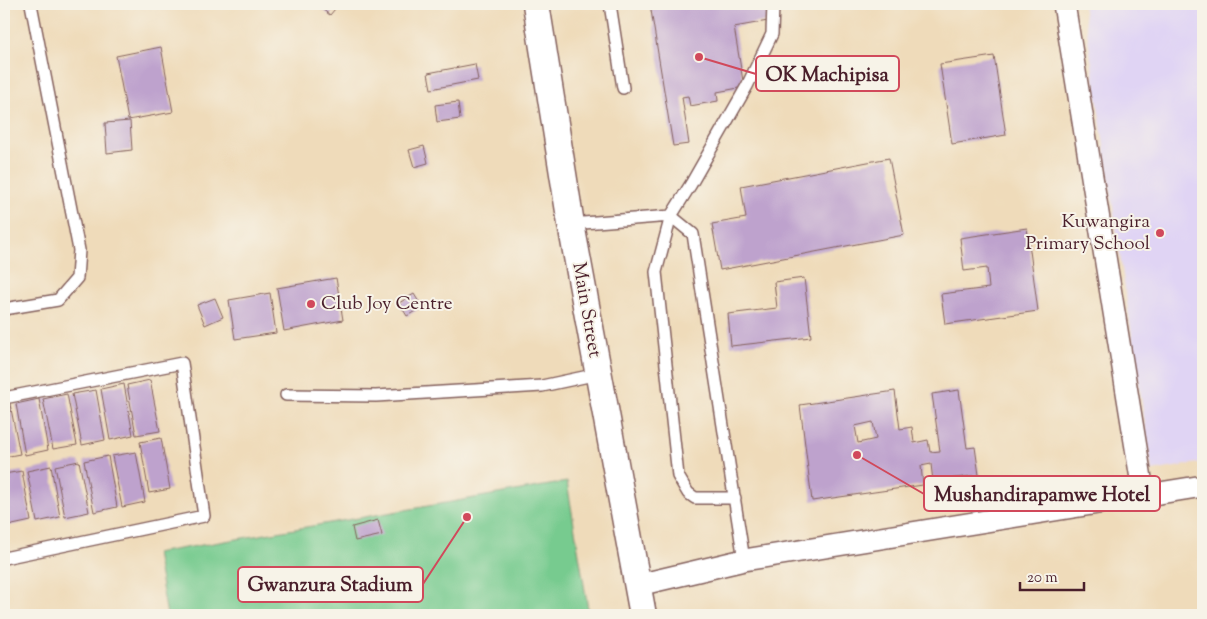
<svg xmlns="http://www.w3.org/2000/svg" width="1207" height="619" font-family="'Sorts Mill Goudy',serif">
	<rect width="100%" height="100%" fill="#f7f3e8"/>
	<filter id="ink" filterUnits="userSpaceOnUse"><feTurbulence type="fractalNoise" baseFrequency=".02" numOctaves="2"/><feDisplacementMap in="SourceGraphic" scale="10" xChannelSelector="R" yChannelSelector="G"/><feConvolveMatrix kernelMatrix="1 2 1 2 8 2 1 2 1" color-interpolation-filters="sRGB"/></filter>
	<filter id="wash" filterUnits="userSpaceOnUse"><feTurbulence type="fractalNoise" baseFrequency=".0096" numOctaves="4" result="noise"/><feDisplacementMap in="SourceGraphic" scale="20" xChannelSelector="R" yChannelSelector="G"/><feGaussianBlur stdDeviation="1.12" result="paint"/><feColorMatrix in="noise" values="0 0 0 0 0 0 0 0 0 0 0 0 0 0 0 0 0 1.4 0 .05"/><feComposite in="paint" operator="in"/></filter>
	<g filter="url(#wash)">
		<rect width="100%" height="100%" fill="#efdbba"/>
		<!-- built -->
		<path fill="#e0d4f4" d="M1083,4H1203V462L1152,471Z"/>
		<!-- garden -->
		<path fill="#77cb8f" stroke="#60755d" d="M567,482L589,615H167L156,553Z"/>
		<g id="blocks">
			<!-- building -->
			<path fill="#bea2cd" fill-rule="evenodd" d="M315,4H339L330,15Z
				M650,4H766L768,21L734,27L744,87L717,92L718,101L690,106L688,96L682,97L689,144L673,146Z
				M161,47L173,112L128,120L116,56Z
				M994,56L1006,135L952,144L940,64Z
				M475,64L478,80L431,89L428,73Z
				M458,102L460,119L437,122L435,105Z
				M130,121L132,150L107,153L105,123Z
				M424,146L428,163L414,167L409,150Z
				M889,158L904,235L720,270L712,224L746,218L741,186Z
				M1027,228L1038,311L945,324L941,294L989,288L987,268L964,271L960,238Z
				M336,278L343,320L284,331L277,288Z
				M804,278L811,337L731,346L728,314L777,308L774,282Z
				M270,293L276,333L235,339L229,300Z
				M414,294L422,307L407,316L399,303Z
				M215,298L223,317L205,325L197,305Z
				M150,380L160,431L136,435L127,385Z
				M124,384L133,435L110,440L101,389Z
				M96,390L105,440L82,445L72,394Z
				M959,390L967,448L975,447L979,475L933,481L931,464L921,466L923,485L812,501L800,405L895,391L900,429L912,427L914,443L928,440L930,452L940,451L932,394ZM873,422L876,439L858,443L855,426Z
				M67,394L77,445L53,449L43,399Z
				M39,399L48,450L25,455L16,404Z
				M10,404L20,454L4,457V405Z
				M161,438L170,489L149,493L140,442Z
				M136,452L145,502L122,507L112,456Z
				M108,456L117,507L94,512L84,461Z
				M79,461L89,512L65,517L55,466Z
				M51,466L60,517L37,522L27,471Z
				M22,471L31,521L8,526L4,505V474Z
				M378,520L382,535L355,541L352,527Z"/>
		</g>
	</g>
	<g filter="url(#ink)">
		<use href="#blocks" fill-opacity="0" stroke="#84615d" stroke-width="1"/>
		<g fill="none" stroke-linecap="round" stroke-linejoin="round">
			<defs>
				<path id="service" d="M610,4L623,88
					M571,224L671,216L693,234L744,560
					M4,309L58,300L77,278L79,250L31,4
					M286,395L376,396L542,386L598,374
					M4,398L182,363L204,516L4,558
					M735,498H695L688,493L678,476L656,272L671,216L691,184L747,86L772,34L773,4"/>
				<path id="minor" d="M1064,4L1144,497
					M638,585L744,560L1203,486"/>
				<path id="tertiary" d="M536,4L571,224L643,615"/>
			</defs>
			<!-- service casing -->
			<use href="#service" stroke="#84615d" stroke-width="14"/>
			<!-- minor casing -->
			<use href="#minor" stroke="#84615d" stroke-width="24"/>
			<!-- tertiary casing -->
			<use href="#tertiary" stroke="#84615d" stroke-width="29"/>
			<!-- service -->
			<use href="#service" stroke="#fff" stroke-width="11"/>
			<!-- minor -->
			<use href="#minor" stroke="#fff" stroke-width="21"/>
			<!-- tertiary -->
			<use href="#tertiary" stroke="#fff" stroke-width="26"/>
		</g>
	</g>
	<!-- markers -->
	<g fill="#d1495b" stroke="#f7f3e8" stroke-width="2">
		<circle cx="1160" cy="233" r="5"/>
		<circle cx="311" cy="304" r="5"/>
	</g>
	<g text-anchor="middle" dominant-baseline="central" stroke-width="4" stroke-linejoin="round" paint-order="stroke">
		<!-- poi labels -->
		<g font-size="19" fill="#4a1f2b" stroke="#f7f3e8" text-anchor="end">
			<text x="1150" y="222">Kuwangira<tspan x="1150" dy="22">Primary School</tspan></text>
			<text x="321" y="304" text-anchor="start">Club Joy Centre</text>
		</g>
		<!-- street labels -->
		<g font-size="19" fill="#4a1f2b" stroke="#f7f3e8">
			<text transform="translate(586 310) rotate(80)">Main Street</text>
		</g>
	</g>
	<!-- callouts -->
	<path fill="none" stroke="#d1495b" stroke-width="2" d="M699 57L756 74M857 455L924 494M467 517L423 584"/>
	<g fill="#d1495b" stroke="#f7f3e8" stroke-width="2">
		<circle cx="699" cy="57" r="5"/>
		<circle cx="857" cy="455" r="5"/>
		<circle cx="467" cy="517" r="5"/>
	</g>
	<g fill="#f7f3e8" stroke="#d1495b" stroke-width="2">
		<rect x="756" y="56" width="143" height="35" rx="5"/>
		<rect x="924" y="476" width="236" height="35" rx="5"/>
		<rect x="238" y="567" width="185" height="35" rx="5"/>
	</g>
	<g font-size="20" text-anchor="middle" font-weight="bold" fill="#4a1f2b">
		<text x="827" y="81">OK Machipisa</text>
		<text x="1042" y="501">Mushandirapamwe Hotel</text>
		<text x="330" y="591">Gwanzura Stadium</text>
	</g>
	<!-- margin -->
	<rect width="1207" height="619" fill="none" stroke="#f7f3e8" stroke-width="20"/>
	<!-- scale -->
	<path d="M1020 582v8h64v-8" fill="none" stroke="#4a1f2b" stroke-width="2.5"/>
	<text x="1027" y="582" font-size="15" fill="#4a1f2b" stroke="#f7f3e8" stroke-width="4" paint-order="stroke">20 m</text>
</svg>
